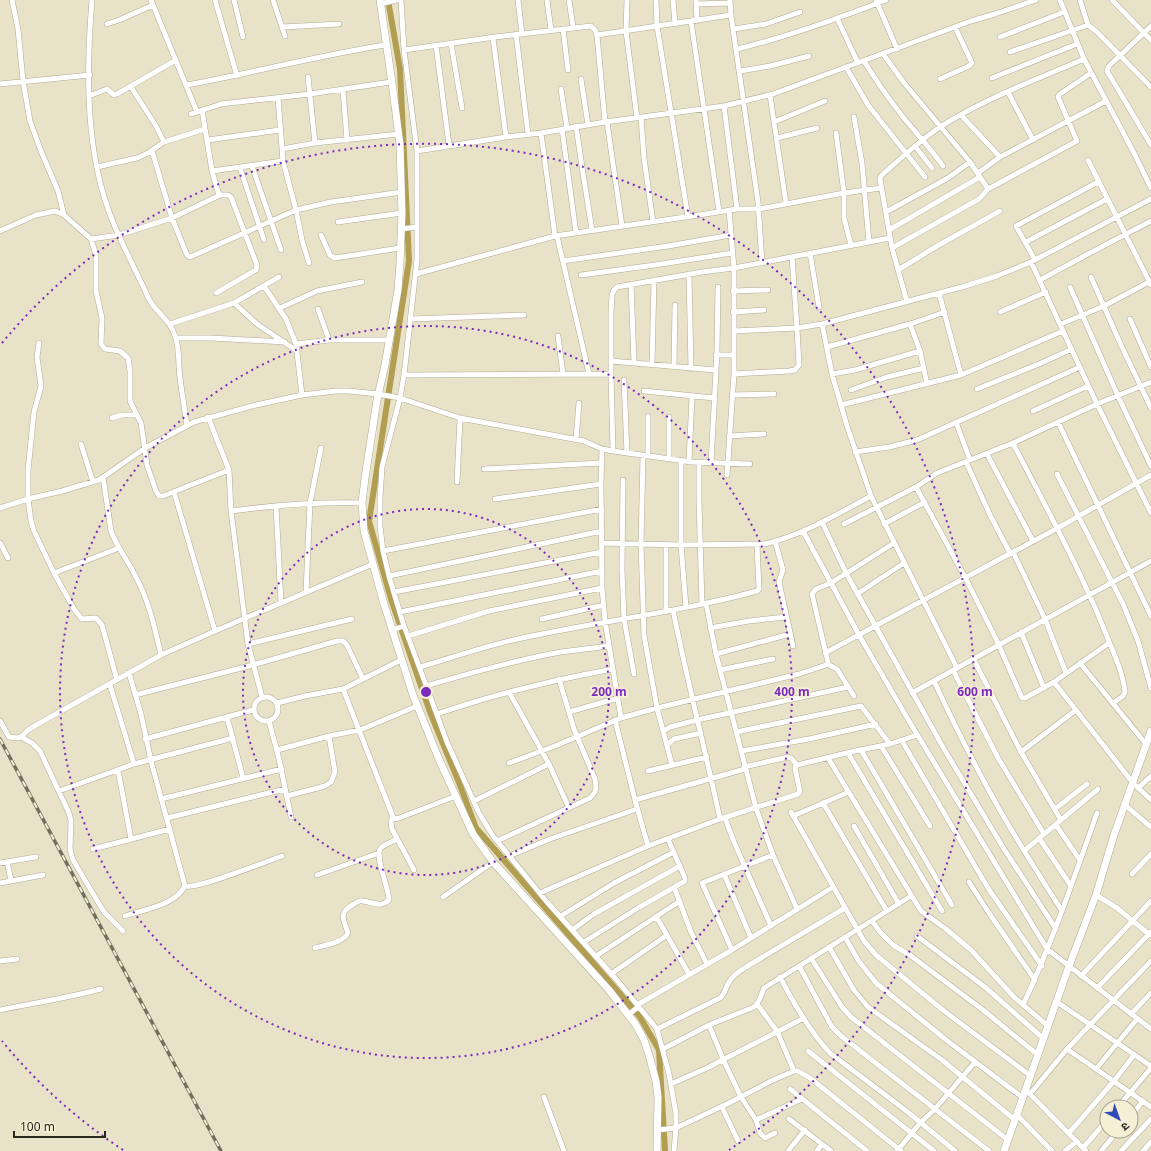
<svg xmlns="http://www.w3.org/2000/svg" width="1151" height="1151" font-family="'Noto Sans','Noto Sans Devanagari',sans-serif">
	<rect width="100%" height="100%" fill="#e8e2c8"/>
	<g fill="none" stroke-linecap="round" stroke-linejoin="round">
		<!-- canal -->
		<path stroke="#b29e50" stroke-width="6" d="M388,0L400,69L409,261L369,521L391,599L430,712L458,780L476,828L640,1017L659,1050L665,1151"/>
		<defs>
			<path id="street" d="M12,0L18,29L23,81L30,121L41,151L58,191L64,215
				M92,0C86,72 85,154 113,222C121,242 131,261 140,280C144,287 147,297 152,304C160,315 171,322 175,336C180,349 178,364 180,378C182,394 185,410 187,426
				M151,0L197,112
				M215,0L237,76
				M234,0L243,37
				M273,0L285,36
				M401,0L404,50L417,151V260L404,375L400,398L382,467L380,499V526L383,551L389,576L403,623L447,742L479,813L493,836L547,902L616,979L657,1029L669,1074L676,1114V1128L674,1151
				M518,0L522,34
				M547,0L551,30
				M569,0L573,27
				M627,0L626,31L637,118
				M656,0L657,26L688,217
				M673,0L675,24
				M696,0L697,21
				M730,0L731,15L758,202L762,263
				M876,0L897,49
				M1060,0L1084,59L1135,155L1151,188
				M1080,0L1088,25
				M1112,0L1151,40
				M380,4L397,0
				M696,4L730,3
				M837,18L858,63
				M691,21L719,211
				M107,24L119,20L153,5
				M1151,26L1109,66L1107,71L1151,145
				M282,27L339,24
				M563,29L568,70
				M734,29L766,24L800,12
				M516,34L528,134
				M597,35L731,15
				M1000,37L1064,12
				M493,38L506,137
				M451,43L462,108
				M436,45L449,145
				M737,49C788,37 837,19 886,0
				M404,50L495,37L591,26L595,30L597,35L605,122
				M1010,52L1088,25L1097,32L1151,87
				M883,54L905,84L970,162L988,189L1077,141L1058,97L1060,94L1091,73
				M864,61C876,81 889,99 903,117C917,134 931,149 943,166
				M846,67L868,105L925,177
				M740,71L770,66L809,56
				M308,77L315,143
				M992,78L1077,44
				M581,79L588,125
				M940,79L969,66L972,63L955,27
				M0,84L90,75
				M187,85C253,73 319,55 386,45
				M131,87L156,126L164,142
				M561,89L567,128
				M343,90L347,140
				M1008,92L1033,140
				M770,95L786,203
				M89,96L107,89L114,95L117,94L176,60
				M278,98L283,161L296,210L302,240L309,263
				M724,106L737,209
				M202,110L212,171L218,192L220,195H228L231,197L257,265L256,270L254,271L216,293
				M191,114L221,104L310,94L391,82
				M961,115L1000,157
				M641,117L644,158L653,222
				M854,117L862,163L869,242
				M607,122L622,226
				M774,122L825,101
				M576,126L582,167L592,230
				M562,129L576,233
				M541,133L555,236
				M836,133L844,193V218L851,245
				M777,138L817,128
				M208,140L280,130
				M915,146L932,168
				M282,149L315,143L399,134
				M152,151L172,218L187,255L190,257L296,210L331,202L402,192
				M417,151L506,137L541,133L605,122L724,106L773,94L971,21L995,14L1036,0
				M1088,160L1151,285
				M252,166L281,250
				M97,167L137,158L148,153L164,142L205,129
				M240,168L264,240
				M212,171L283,161
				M978,173L1000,157L1106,101
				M886,212L948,178L970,162
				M338,222L402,213
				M401,229L417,227
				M889,230L980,177
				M0,231L36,215L55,211L64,215L91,239L96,255V291L102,318L101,344L105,349L120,351L128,358L130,371V401L141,423L147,465L156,491L159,496H163L229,470
				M321,235L330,255L335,258L400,248
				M557,236L589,374
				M91,239L119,235L172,218L220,195
				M1026,242L1107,199
				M892,248L979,199L988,189
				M810,253L819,307
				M1035,260L1016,226L1098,182
				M563,261L668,246L731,235
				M1031,262L1097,404L1151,513
				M898,270L937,246L1000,211
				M416,274L555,236L699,215L737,209H759L844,193L881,188
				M689,274L691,369
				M581,275L655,265L732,253
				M1091,277L1121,345L1151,408
				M1040,280L1088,254L1151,221
				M631,284L634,362
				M264,286L286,319L296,344L302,395
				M1070,287L1118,396L1151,466
				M733,291L768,290
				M907,302L892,248L880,179L881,176C900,159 919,141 940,127C985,98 1036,80 1084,59
				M234,303L257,324L297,351
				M280,308L317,291L362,282
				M318,309L329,340
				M733,312L764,310
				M1000,312L1046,292
				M411,319L524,315
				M1130,319L1151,367
				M170,324L234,303L279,277
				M822,324L832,374L847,426L871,496L957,668
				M910,324L920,351L927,384
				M1061,324L1104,306L1151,281
				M734,331L797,328L822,324L962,287L997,276L1031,262L1151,199
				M558,336L563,374
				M176,338H211L285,342
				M39,343L37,357L41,386L34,412L28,470V499L31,521L34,531L54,573L74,609L82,619L96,618L102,625L117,680
				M296,344L329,340H389
				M827,347L910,324L945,312
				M716,355H734
				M611,361L715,370
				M652,364L654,280
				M674,366L675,305
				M734,374L789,371L795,370L799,365L797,328L792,257
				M832,374L855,370L920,351
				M404,375L611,374
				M961,375L1063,331
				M624,380L627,453
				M977,389L1039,364L1072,349
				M851,390L887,377L924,368
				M644,391L714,398
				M732,395L774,394
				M841,405L961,375L939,293
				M1033,411L1088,386
				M208,417L229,470L231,511L248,644L262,697
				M669,417V459
				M112,418L122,415H137
				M956,422L970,460
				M1058,422L1151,616
				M729,436L764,434
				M576,439L579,403
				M1013,443C1045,506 1080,568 1106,634C1113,652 1123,672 1125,692L1123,696L1113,703
				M81,444L93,482
				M602,449L601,484L602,588L605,621L621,718
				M613,451L611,374V313L612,295L614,290L617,287L702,272L734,268L890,238
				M855,452L889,447L917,440L1080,367
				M987,454L1033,541
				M643,456L641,544L644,635L657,708L672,765
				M648,456V416
				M681,461V545L686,607
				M689,462L692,396
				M699,462V501L702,604
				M966,462L991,517L1010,553
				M711,463L717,351L718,287
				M484,469L602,463
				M1057,474L1123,604L1138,641L1151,688
				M727,475L734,374V268L729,210
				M103,477L111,531C117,547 128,561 136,577C149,601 155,629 161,655
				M623,480L622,569L624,619L634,674
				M457,482L460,418
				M916,487L965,577L997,641L1022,698H1025L1054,682L1109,643
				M174,492L215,631
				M495,499L601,484
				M276,506L281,603
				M0,508L28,499L62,491L99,480L145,448L194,422L256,405L302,395L336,391H349L378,394L400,398L460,418L584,441L602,449L613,451L692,462L750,464
				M231,511C275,505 318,502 362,503
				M822,522L846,573L944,749L1004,849L1056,929
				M844,524L916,487L937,473L1013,443L1097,404L1151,382
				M884,524L925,502
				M803,531L859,635L909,721L1047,949L1151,1029
				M775,541L783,570L779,582L793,646
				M0,543L8,558
				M602,543L681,545L765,544C803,535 837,514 871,496
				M383,551L602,509
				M1013,552L1045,619L1066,673
				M54,573L119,548
				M389,576L602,531
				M306,592L310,503L321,448
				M394,592L602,552
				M857,594L904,563
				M706,603L716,654L756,808L773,855L797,909
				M673,610C687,680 705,749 720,819
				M400,612L602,571
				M666,612V545
				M542,619L604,605
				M710,628L749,621L786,617
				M392,630L404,626
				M1021,632L1044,688
				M408,636L489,611L602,588
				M248,644L352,619
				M825,653L1056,529L1151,475
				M716,654L790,634
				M973,658L1021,752L1061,820
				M1080,663L1146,744
				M827,664L837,669L854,696
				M420,667C454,657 488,645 522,638C601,621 680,612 757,591L759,589L757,545
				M720,670L773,659
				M953,670L998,758L1044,834
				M129,673L141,714L151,761L185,886C195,890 268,861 282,856
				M934,681C952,720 971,758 992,796C1013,835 1038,873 1062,911
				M1054,682L1133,783L1151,800
				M110,685L134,764
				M426,686C470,673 515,660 561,652C577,650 593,648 609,646
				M343,689L393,817L396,819L399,818L456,796
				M509,692L549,764L569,808
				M912,693L1151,561
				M135,695L253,665L337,641H343L347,645L363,679
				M254 709a12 12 0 1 1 24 0a12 12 0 1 1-24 0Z
				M277,703L305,696L343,689L401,660
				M569,712L618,698
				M437,714C495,694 553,680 613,669
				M227,717L243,778
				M615,720L635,800L648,846
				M0,721L9,737L17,738L21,737L28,730L38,724L161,655L215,631L373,564
				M269,721L279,759L291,817
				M664,731L670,727L697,720L848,687
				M736,732L861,706L890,744
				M21,737L32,743L40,751L69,813L71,821L70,849L73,860L104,912L123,931
				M145,739L253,710
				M902,741L988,888L1042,966
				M667,745L674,739L701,733
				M881,746L930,826
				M277,750L329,736L360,730L417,706
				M861,750L952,905
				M741,751L809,739L876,724
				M1021,752L1076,710
				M848,753L942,911
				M828,758L921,911L946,929L971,950L1014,997L1048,1026
				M509,763L555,746L621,718L657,708L799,674L826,665L828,663L827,658L812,594L816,589L831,583L894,543
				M744,767L788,757L791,758L797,765
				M118,770L131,839
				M648,771L707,757
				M1138,788L1151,776
				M59,791L134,764L233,738
				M287,796L325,786L331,782L335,772L329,736
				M161,799L282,769
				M635,800L745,769
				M474,801L549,764
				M823,803L887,911
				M1125,805L1151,827
				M1055,809L1087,784
				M791,812L864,941L876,955L944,1011L1031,1076
				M793,816L849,792
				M393,817L391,822L392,829L414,870
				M167,818L285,789
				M725,818L734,842L771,926
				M1056,825L1080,860
				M854,826L899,904
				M1039,838L1071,886
				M497,841L590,798L595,792L596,787L595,779L574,729L559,679
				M93,849L170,829
				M1024,851L1098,789
				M509,856L550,839L637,809
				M7,862L11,880
				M0,863L36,857
				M724,874L751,938
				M1132,874L1151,854
				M317,875L379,853
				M969,882L989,913L1035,980
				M0,883L43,875
				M674,887L691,932L707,964
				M540,893L648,846L720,819L798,794L800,792L795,768L797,765L855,751L890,744L917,735
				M1096,895L1117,908L1150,935
				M443,897L493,862
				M125,916C145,909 174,906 185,886
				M561,916L614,883L674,852
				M656,916L689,974
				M872,921L880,932L893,945L911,956L983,1010L1038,1055
				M572,930L594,914L680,866
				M917,936L985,987L1044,1039
				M845,937L858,960L876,983L945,1039L1023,1098
				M584,942L638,908L685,881V878L668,839
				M829,947L854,990L868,1007L942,1060L1015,1120
				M315,948C325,945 343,943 348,933C343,918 338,913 354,904C356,903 359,900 362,901C372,901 380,909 389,900C389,889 375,858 380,849C384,844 392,842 397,839
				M732,950L702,883L773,855
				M596,956L680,901
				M811,958L842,1007L851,1017L1008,1140
				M0,961L17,959
				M799,966L832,1027L841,1036L989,1151
				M611,974L667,935
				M1081,976L1151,901
				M780,977C793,1002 811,1033 830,1053L909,1113L955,1151
				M1097,988L1151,932
				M1057,1002L1151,1066
				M757,1004L777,1031L794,1071
				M637,1005L732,950L833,887
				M1023,1005C1052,943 1074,878 1097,813
				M0,1010C34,1003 67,998 101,989
				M1131,1014L1151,993
				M628,1015L638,1007
				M709,1025L723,1059L741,1097L756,1120L760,1133L765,1138L775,1133
				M657,1029L720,998C726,993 725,988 729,982C733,975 740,971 746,967L845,908
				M663,1049L709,1025L754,1007C760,1002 761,995 764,988L911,896
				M1067,1049L1151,1107
				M808,1051L934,1151
				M1096,1069L1137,1019
				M671,1084L707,1068L804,1018
				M790,1089L867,1151
				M1028,1092L1086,1151
				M1030,1094L1067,1049L1151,961
				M544,1097L564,1151
				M722,1107L738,1141
				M1118,1107L1151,1068
				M1017,1115L1052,1151
				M1131,1116L1143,1101
				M789,1119L831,1151
				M756,1120L802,1099
				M657,1130L676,1128L729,1103L773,1080L794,1071H798L810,1078L901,1151
				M1069,1133L1114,1081L1134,1055
				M1083,1148L1107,1120
				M788,1151L805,1130
				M817,1151L822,1144
				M897,1151L920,1123L935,1109L975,1062
				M1065,1151L1077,1141
				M1101,1151L1118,1131
				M1121,1151L1151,1119
				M1143,1151L1151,1142"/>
			<path id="secondary" d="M380,0L393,90L400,145L402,213L400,263L398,290L385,365L377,400L365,478L362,503L364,531L384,604L413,695L438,757L473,834L493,862L609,990L636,1025L644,1040L649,1055L656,1081L658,1097L657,1151
				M1004,1151L1069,966L1096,895L1114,835L1151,731"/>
		</defs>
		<!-- street casing -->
		<use href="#street" stroke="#b1ab93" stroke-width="6"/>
		<!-- secondary casing -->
		<use href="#secondary" stroke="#b1ab93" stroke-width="8"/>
		<!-- street -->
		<use href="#street" stroke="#fff" stroke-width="5"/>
		<!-- secondary -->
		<use href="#secondary" stroke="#fff" stroke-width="7"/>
		<defs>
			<path id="rail" d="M0,739L221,1151"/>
		</defs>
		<!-- rail casing -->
		<use href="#rail" stroke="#726f5f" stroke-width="3.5"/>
		<!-- rail -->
		<use href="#rail" stroke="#f5efd5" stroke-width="2" stroke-dasharray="6" stroke-linecap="butt"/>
	</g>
	<!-- distance rings -->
	<g fill="none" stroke="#7b2cbf" stroke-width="2" stroke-dasharray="2 4">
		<circle cx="426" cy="692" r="183"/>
		<circle cx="426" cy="692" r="366"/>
		<path d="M123 1150A549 549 0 0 1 2 1041M2 343A549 549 0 1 1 729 1150"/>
	</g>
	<circle cx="426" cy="692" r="6" fill="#7b2cbf" stroke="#f5efd5" stroke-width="2"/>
	<g font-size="12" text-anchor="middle" font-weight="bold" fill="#7b2cbf" stroke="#f5efd5" stroke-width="3.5" stroke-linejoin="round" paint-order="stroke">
		<text x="609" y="696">200 m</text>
		<text x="792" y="696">400 m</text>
		<text x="975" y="696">600 m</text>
	</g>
	<!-- north arrow -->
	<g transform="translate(1119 1119) rotate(139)"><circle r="19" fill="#f5efd5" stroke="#a39f8b"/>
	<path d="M0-3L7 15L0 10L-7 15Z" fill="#314abb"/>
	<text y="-6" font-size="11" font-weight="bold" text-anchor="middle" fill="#28261d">उ</text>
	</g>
	<!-- scale -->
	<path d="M14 1131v6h91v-6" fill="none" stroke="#28261d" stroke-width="2"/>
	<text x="20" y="1131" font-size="12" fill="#28261d" stroke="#f5efd5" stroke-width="3" paint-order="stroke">100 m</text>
</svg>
